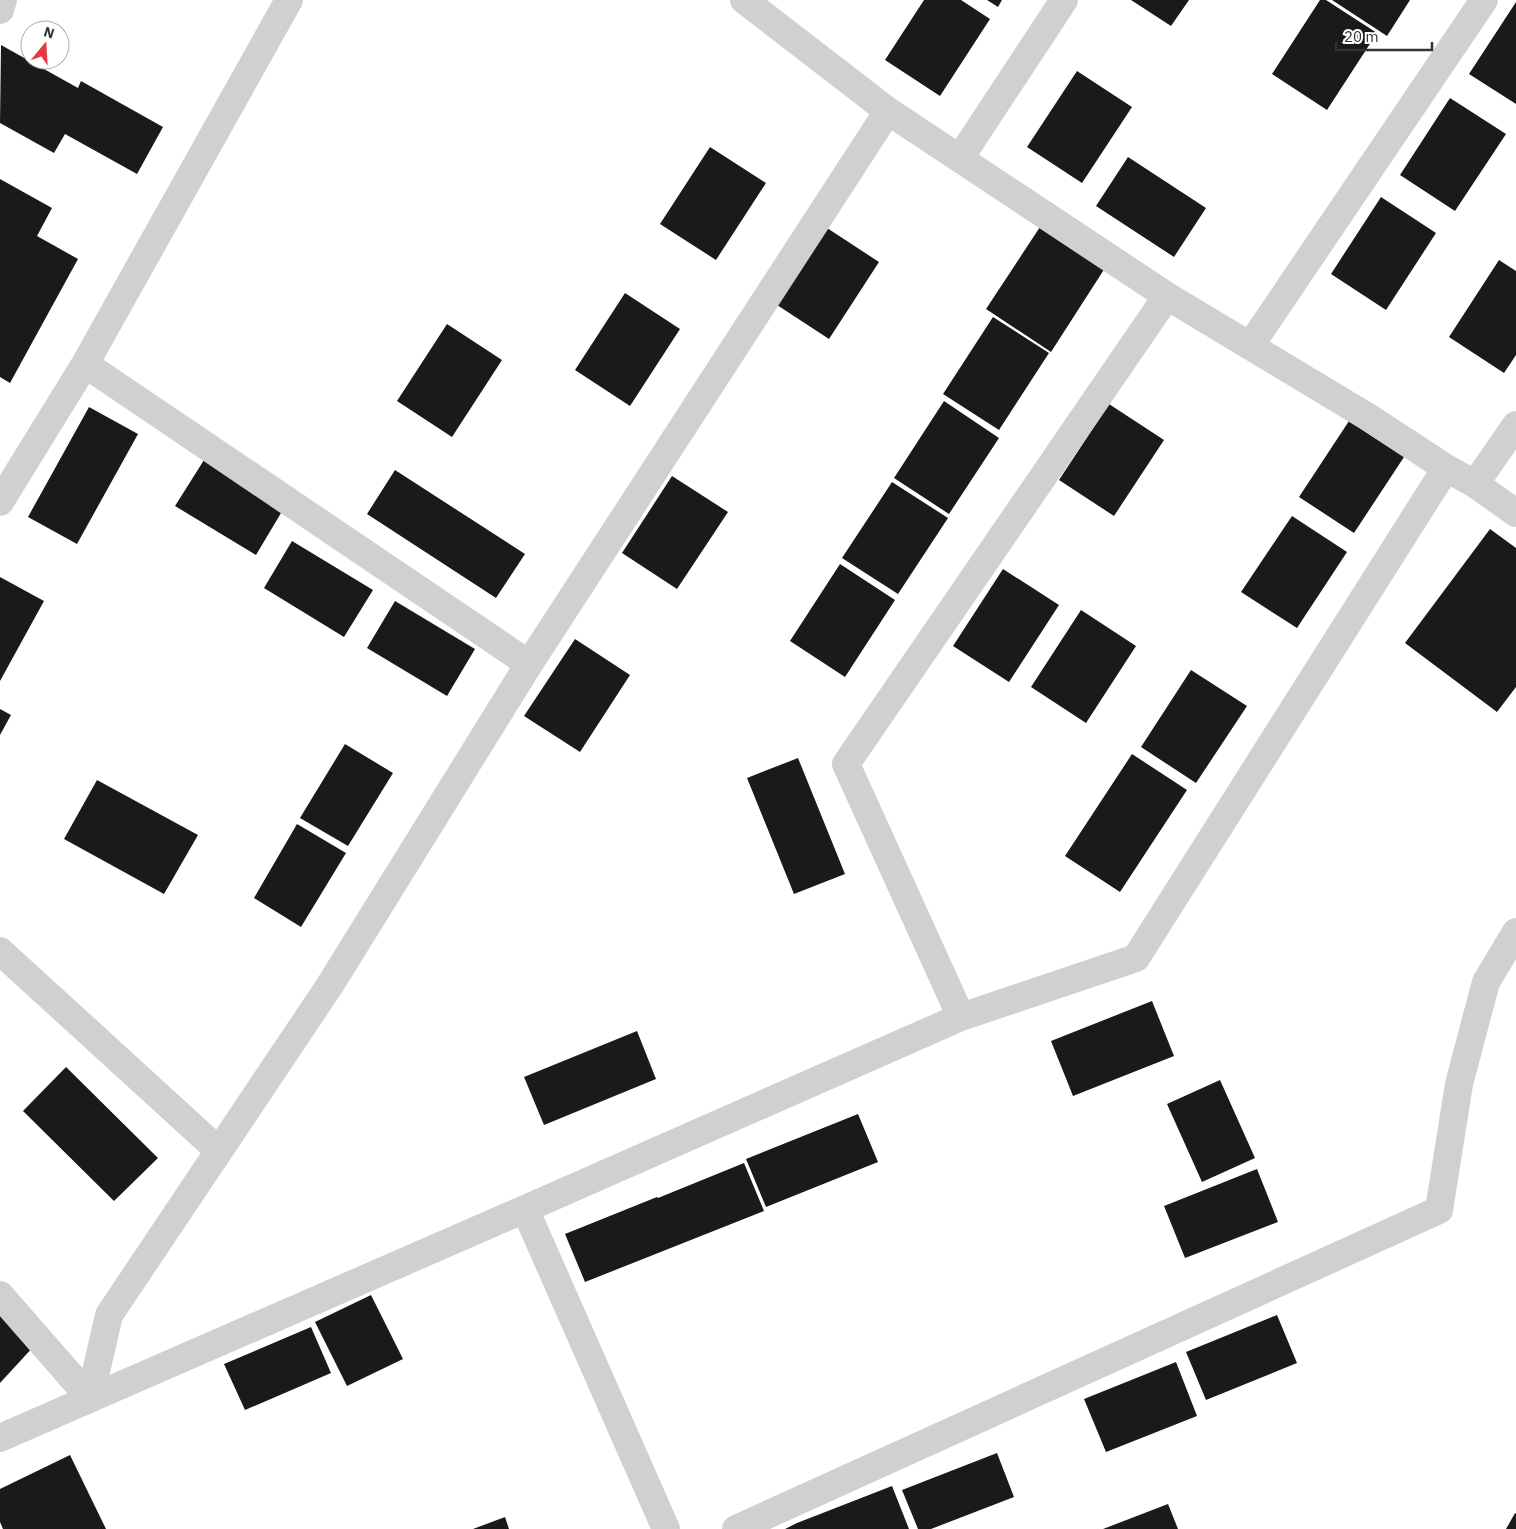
<svg xmlns="http://www.w3.org/2000/svg" width="1516" height="1529" font-family="'IBM Plex Sans',sans-serif">
	<rect width="100%" height="100%" fill="#fff"/>
	<!-- building -->
	<path fill="#1a1a1a" d="M924,0H961L990,19L940,96L885,60Z
		M987,0H1002L998,7Z
		M1131,0H1189L1171,26Z
		M1320,0H1326L1377,33L1327,110L1272,74Z
		M1332,0H1410L1387,36Z
		M1516,2V104L1469,74Z
		M1,45L78,88L81,81L163,127L137,174L65,134L54,153L0,123Z
		M1077,71L1132,107L1082,183L1027,147Z
		M1450,98L1506,134L1455,211L1400,175Z
		M710,147L766,183L716,260L660,224Z
		M1128,157L1206,208L1174,257L1096,206Z
		M0,179L52,208L37,236L78,259L10,383L0,377Z
		M1381,197L1436,233L1386,310L1331,274Z
		M824,226L879,262L829,339L774,303Z
		M1040,227L1105,268L1051,352L986,309Z
		M1499,260L1516,271V355L1504,373L1449,337Z
		M625,293L680,329L630,406L575,370Z
		M993,317L1049,353L999,430L943,394Z
		M447,324L502,360L452,437L397,401Z
		M944,401L999,438L949,514L894,478Z
		M1109,404L1164,440L1114,516L1059,480Z
		M89,407L138,434L77,544L28,517Z
		M1349,421L1404,457L1354,533L1299,497Z
		M204,460L284,508L256,555L175,506Z
		M395,470L525,554L496,598L367,514Z
		M672,476L728,512L677,589L622,553Z
		M892,482L948,518L898,594L842,558Z
		M1292,516L1347,552L1297,628L1241,592Z
		M1490,529L1516,548V687L1497,712L1405,643Z
		M292,541L373,590L344,637L264,588Z
		M840,564L895,600L845,677L790,641Z
		M1003,569L1059,605L1009,682L953,646Z
		M0,577L44,601L0,681Z
		M395,601L475,649L447,696L367,648Z
		M1081,610L1136,646L1086,723L1031,687Z
		M575,639L630,675L580,752L524,716Z
		M1191,670L1247,706L1196,783L1141,747Z
		M0,709L11,715L0,735Z
		M345,744L393,773L348,846L300,818Z
		M1132,754L1187,790L1120,892L1065,856Z
		M798,758L845,874L794,894L747,778Z
		M97,780L198,835L164,894L64,839Z
		M297,824L346,853L301,927L254,898Z
		M1152,1001L1174,1056L1073,1096L1051,1041Z
		M637,1031L656,1079L544,1125L524,1077Z
		M66,1067L158,1158L114,1201L23,1111Z
		M1220,1080L1255,1158L1202,1182L1167,1104Z
		M858,1114L878,1162L766,1207L746,1159Z
		M744,1163L764,1211L585,1282L565,1234L657,1197L658,1198Z
		M1257,1169L1278,1222L1185,1258L1164,1206Z
		M371,1295L403,1359L347,1386L315,1322Z
		M0,1312L35,1345L0,1383Z
		M1277,1315L1297,1363L1206,1400L1186,1352Z
		M311,1327L331,1373L245,1410L224,1364Z
		M1176,1362L1197,1416L1106,1452L1084,1399Z
		M997,1453L1014,1497L931,1529H918L902,1490Z
		M70,1455L106,1529H3L0,1522V1489Z
		M892,1486L909,1529H785L797,1523Z
		M1168,1504L1178,1529H1103Z
		M1515,1513L1516,1514V1529H1506Z
		M505,1517L509,1529H473Z"/>
	<g fill="none" stroke-linecap="round" stroke-linejoin="round">
		<!-- minor -->
		<path stroke="#d0d0d0" stroke-width="28" d="M744,0L888,111L1167,296L1368,417L1446,468L1475,484L1516,513
			M0,10L3,0
			M960,158L1064,0
			M1250,346L1484,0
			M85,364L529,664
			M1475,484L1516,425
			M0,502L85,364L289,0
			M0,951L219,1151
			M961,1017L1136,958L1446,468
			M525,1209L961,1017L846,764L1167,296
			M0,1295L90,1398
			M90,1398L109,1315L330,985L529,664L888,111
			M0,1438L525,1209L666,1529
			M736,1529L1439,1210L1459,1084L1486,982L1516,932"/>
	</g>
	<!-- north arrow -->
	<g transform="translate(45 45) rotate(18)"><circle r="24" fill="#ffffff" stroke="#adadad"/>
	<path d="M0-4L9 19L0 12L-9 19Z" fill="#e63946"/>
	<text y="-8" font-size="14" font-weight="bold" text-anchor="middle" fill="#333333">N</text>
	</g>
	<!-- scale -->
	<path d="M1336 42v8h96v-8" fill="none" stroke="#333333" stroke-width="2.5"/>
	<text x="1344" y="42" font-size="15" fill="#333333" stroke="#ffffff" stroke-width="4" paint-order="stroke">20 m</text>
</svg>
